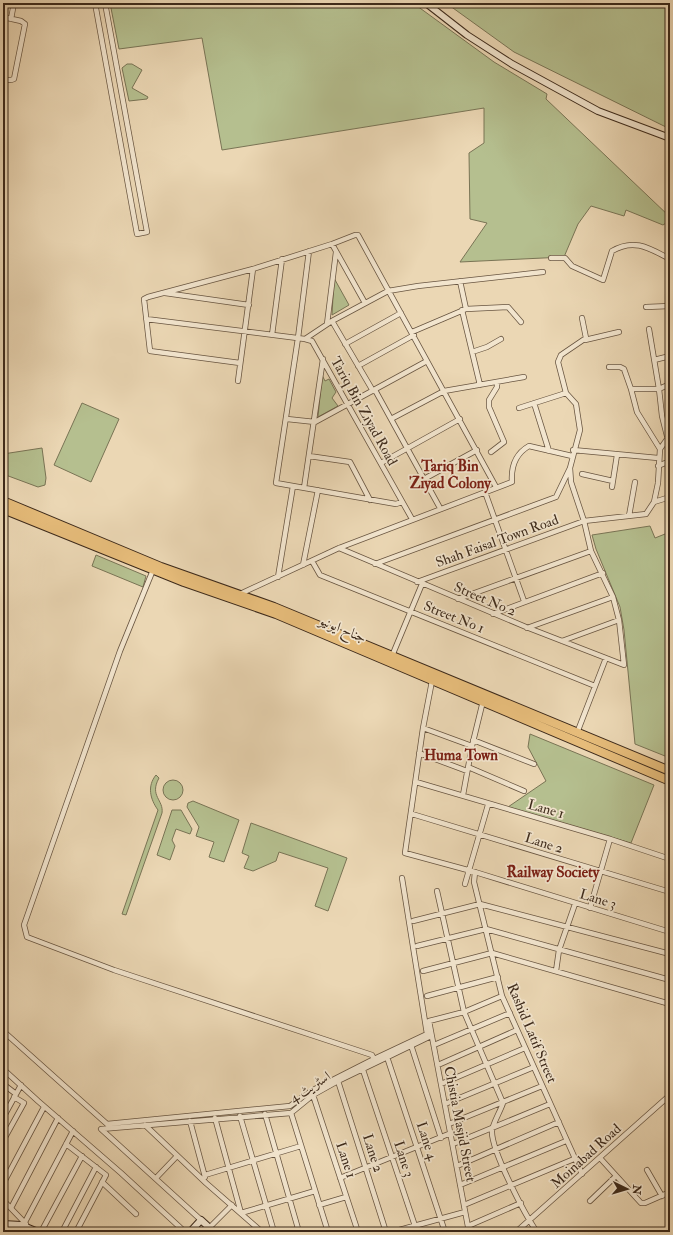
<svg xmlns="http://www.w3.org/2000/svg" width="673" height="1235" font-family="'IM FELL Double Pica',Amiri,serif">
	<rect width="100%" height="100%" fill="#ebd7b4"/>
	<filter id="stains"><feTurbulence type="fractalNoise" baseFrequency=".005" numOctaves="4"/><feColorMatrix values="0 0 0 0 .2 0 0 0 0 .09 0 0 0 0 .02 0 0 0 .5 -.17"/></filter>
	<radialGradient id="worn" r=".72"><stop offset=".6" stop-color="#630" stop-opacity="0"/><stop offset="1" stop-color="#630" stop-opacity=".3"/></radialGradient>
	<!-- green -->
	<path fill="#b5bf8f" stroke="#797455" d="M110,3H413L494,62L547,94L546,99L670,217V227L666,223L663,225L626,210L624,216L591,206L578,224L564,257L460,262L487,223L470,219L469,153L484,143V108L222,150L202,38L119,49Z
		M446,3H670V129L514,52Z
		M127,64H132L142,70L132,88L148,97L147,99L129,101L122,68Z
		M334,278L349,305L332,315Z
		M322,375L325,381L329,379L336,392L332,398L338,406L318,417Z
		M82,403L119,419L91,482L54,465Z
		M42,448L46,478L45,485L38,487L3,474V454Z
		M650,526L655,538L670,532V758L635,744L624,630L620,607L596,549L592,535Z
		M96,555L146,576L143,587L92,566Z
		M530,734L654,785L631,843L508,807L546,781L528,747Z
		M156,775L159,778C149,796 164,800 162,813L126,915L122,914L158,810C150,799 147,786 156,775Z
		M163 790a10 10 0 1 1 20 0a10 10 0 1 1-20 0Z
		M193,801L239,820L224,862L209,857L214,842L196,836L199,827L187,807L188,803Z
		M172,810H181L192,829L190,834L176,829L172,840L175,846L170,860L157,855Z
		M251,823L347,858L328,911L315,906L328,868L279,852L276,861L253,871L244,868L249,856L242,853Z"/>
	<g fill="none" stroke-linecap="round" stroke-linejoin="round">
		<defs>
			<path id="street" d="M95,3L137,234L147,232L105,3
				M3,17L21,21L25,24L14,79L11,80H3
				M11,19L14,3
				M332,244L365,303
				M309,251L298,338L276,483L396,504L402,502
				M551,258H565L572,266L603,280L612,251C634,238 649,248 670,259
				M460,281L466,309
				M165,293L249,305
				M646,307L670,306
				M462,310L480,385
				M146,319L305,339L332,321L388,291L418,286L543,272
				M332,321L373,391
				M327,324L336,252
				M649,329L659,389H631L637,412L660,449
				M412,332L466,309L508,307L521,322
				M272,335L282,259
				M305,339L312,341L412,519
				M585,340L619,332
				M345,344L401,313
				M472,352L487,347L501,339
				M654,360L670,356
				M240,363L150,351L144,299L148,297L253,269
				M358,366L414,335
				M609,367H620L624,369L631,389
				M238,381L253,269L332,244L355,235H358L496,487
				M375,390L440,508
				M534,403L549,451
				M519,408L566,393
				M287,419L315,422L427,361
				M391,419L444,391L524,377
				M667,436L662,416L659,389L670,384
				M573,450L658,458
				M491,452L504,442L489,407V400L497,387V382
				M309,456L350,462L370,500
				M381,463L460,419
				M658,466L670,461
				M582,474L613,481
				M424,479L477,450
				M612,487L617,455
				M304,488L323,359
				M485,492L524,601
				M654,502L658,483L660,449L670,435
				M629,516L635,482
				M339,548L526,627L624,665L619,620L613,597L591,551L584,521L571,482L570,468
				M312,561L320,575L595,686
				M375,564L556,497L570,468L580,430L576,404L566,393L558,362L561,355L586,338L582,318
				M303,565L318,490
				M278,577L293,486
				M417,582L584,521L646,514L654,502L670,497
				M240,594L339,548L512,482C511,468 515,454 529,446L572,456
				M458,599L591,551
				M493,614L603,573
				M527,628L613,597
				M562,641L619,620
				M392,656L422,584
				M432,681L423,728L405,853L475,872L670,932
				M423,728L472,746
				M577,733L606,658
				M473,740L534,764
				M419,753L467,771
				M468,767L524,791
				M416,782L610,839L670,859
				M463,795L472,746L483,701
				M412,814L670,892
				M475,872L474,882L502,996L582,1174
				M465,884L488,805
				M437,891L464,1012L503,1103C501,1110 492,1125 492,1131C491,1150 525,1215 537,1232
				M590,908L610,839
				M413,921L480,904L670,954
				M417,946L486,929L670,980
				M423,971L492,953L670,1004
				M556,971L559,950L575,904
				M427,996L498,977
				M3,1031L107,1124L290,1106L311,1091L374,1059L372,1055L114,970L27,937L24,925L120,651L153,570
				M411,1045L441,1138
				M434,1045L510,1013
				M387,1057L445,1232
				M374,1059L427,1034L402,878
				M438,1065L517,1030
				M3,1069L38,1101L121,1173L185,1232
				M363,1070L417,1232
				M338,1081L386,1232
				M3,1084L16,1094
				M441,1084L525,1048
				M313,1095L358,1232
				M445,1104L534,1067
				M291,1113L328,1232
				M265,1114L299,1232
				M240,1116L274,1232
				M3,1118L21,1085
				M215,1118L241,1213L315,1191
				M190,1121L205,1177
				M449,1124L542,1086
				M145,1125L206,1183L262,1232
				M3,1141L24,1103L14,1097
				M66,1144L106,1175L76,1232
				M453,1144L550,1104
				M600,1158L641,1203H645L670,1192
				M457,1166L559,1122
				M647,1170L662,1196
				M205,1175L301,1146
				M156,1178L177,1156
				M340,1178L451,1133
				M102,1182L136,1214
				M3,1184L44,1107
				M460,1185L566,1141
				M3,1200L26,1224
				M590,1201L616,1176
				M319,1205L346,1197
				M464,1205L574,1159
				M11,1208L58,1118
				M201,1220L101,1129L291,1113L313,1095L338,1081L431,1036
				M25,1222L73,1131
				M468,1226L521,1203
				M209,1228L232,1205
				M15,1232L16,1229
				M41,1232L82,1156
				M62,1232L96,1167
				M392,1232L465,1212
				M469,1232L429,1021L464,1012L502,996
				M516,1232L670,1095
				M668,1232L670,1231"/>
			<path id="secondary" d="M426,3L467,35L512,64L598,111L670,138
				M3,1224L21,1225L38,1232
				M190,1232L201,1220L214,1232"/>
			<path id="highway" d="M3,501L161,567L274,607L670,771
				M3,509L184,582L276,614L670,781"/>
		</defs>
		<!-- street casing -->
		<use href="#street" stroke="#685541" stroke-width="6"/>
		<!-- secondary casing -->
		<use href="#secondary" stroke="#3d2a1b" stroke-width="8"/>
		<!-- highway casing -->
		<use href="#highway" stroke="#3d2a1b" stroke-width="10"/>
		<!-- street -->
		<use href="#street" stroke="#f2e5ce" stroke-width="4.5"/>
		<!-- secondary -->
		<use href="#secondary" stroke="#f2e5ce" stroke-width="6"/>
		<!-- highway -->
		<use href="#highway" stroke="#e6bc7a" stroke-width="8"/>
	</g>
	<g text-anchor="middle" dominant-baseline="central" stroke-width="3.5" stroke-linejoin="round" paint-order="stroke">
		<!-- street labels -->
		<g font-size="14" fill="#3d2a1b" stroke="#f2e5ce">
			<text transform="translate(364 411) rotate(61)">Tariq Bin Ziyad Road</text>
			<text transform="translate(497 541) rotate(-20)">Shah Faisal Town Road</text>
			<text transform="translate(485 599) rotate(23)">Street No 2</text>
			<text transform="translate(454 617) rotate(22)">Street No 1</text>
			<text transform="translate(343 629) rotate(23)">جناح ایونیو</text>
			<text transform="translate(546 809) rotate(16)">Lane 1</text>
			<text transform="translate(544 843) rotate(18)">Lane 2</text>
			<text transform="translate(598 899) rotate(17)">Lane 3</text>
			<text transform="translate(532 1033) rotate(67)">Rashid Latif Street</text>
			<text transform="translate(310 1087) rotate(-33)">اسٹریٹ 4</text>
			<text transform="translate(460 1124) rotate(79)">Chistia Masjid Street</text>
			<text transform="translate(427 1141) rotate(72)">Lane 4</text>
			<text transform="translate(373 1153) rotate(72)">Lane 2</text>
			<text transform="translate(586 1156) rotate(-42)">Moinabad Road</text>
			<text transform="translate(404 1159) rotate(72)">Lane 3</text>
			<text transform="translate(346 1160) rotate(72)">Lane 1</text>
		</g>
		<!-- neighbourhood labels -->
		<g font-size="15" font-weight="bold" fill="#7a1f14" stroke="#f2e5ce">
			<text x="450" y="466">Tariq Bin<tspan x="450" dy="17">Ziyad Colony</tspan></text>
			<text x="461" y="755">Huma Town</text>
			<text x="553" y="872">Railway Society</text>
		</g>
	</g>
	<!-- margin -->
	<rect width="673" height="1235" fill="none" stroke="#ebd7b4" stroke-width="16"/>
	<rect x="4" y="4" width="665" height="1227" fill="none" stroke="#3d2a1b" stroke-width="2"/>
	<rect x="8" y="8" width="657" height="1219" fill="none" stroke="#3d2a1b"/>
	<!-- north arrow -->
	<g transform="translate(627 1189) rotate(95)" stroke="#f2e5ce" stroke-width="3" paint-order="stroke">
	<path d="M0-3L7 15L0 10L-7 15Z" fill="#3d2a1b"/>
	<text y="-6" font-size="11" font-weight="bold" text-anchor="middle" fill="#3d2a1b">N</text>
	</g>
	<rect width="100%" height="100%" filter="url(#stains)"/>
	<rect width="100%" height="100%" fill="url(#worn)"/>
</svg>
